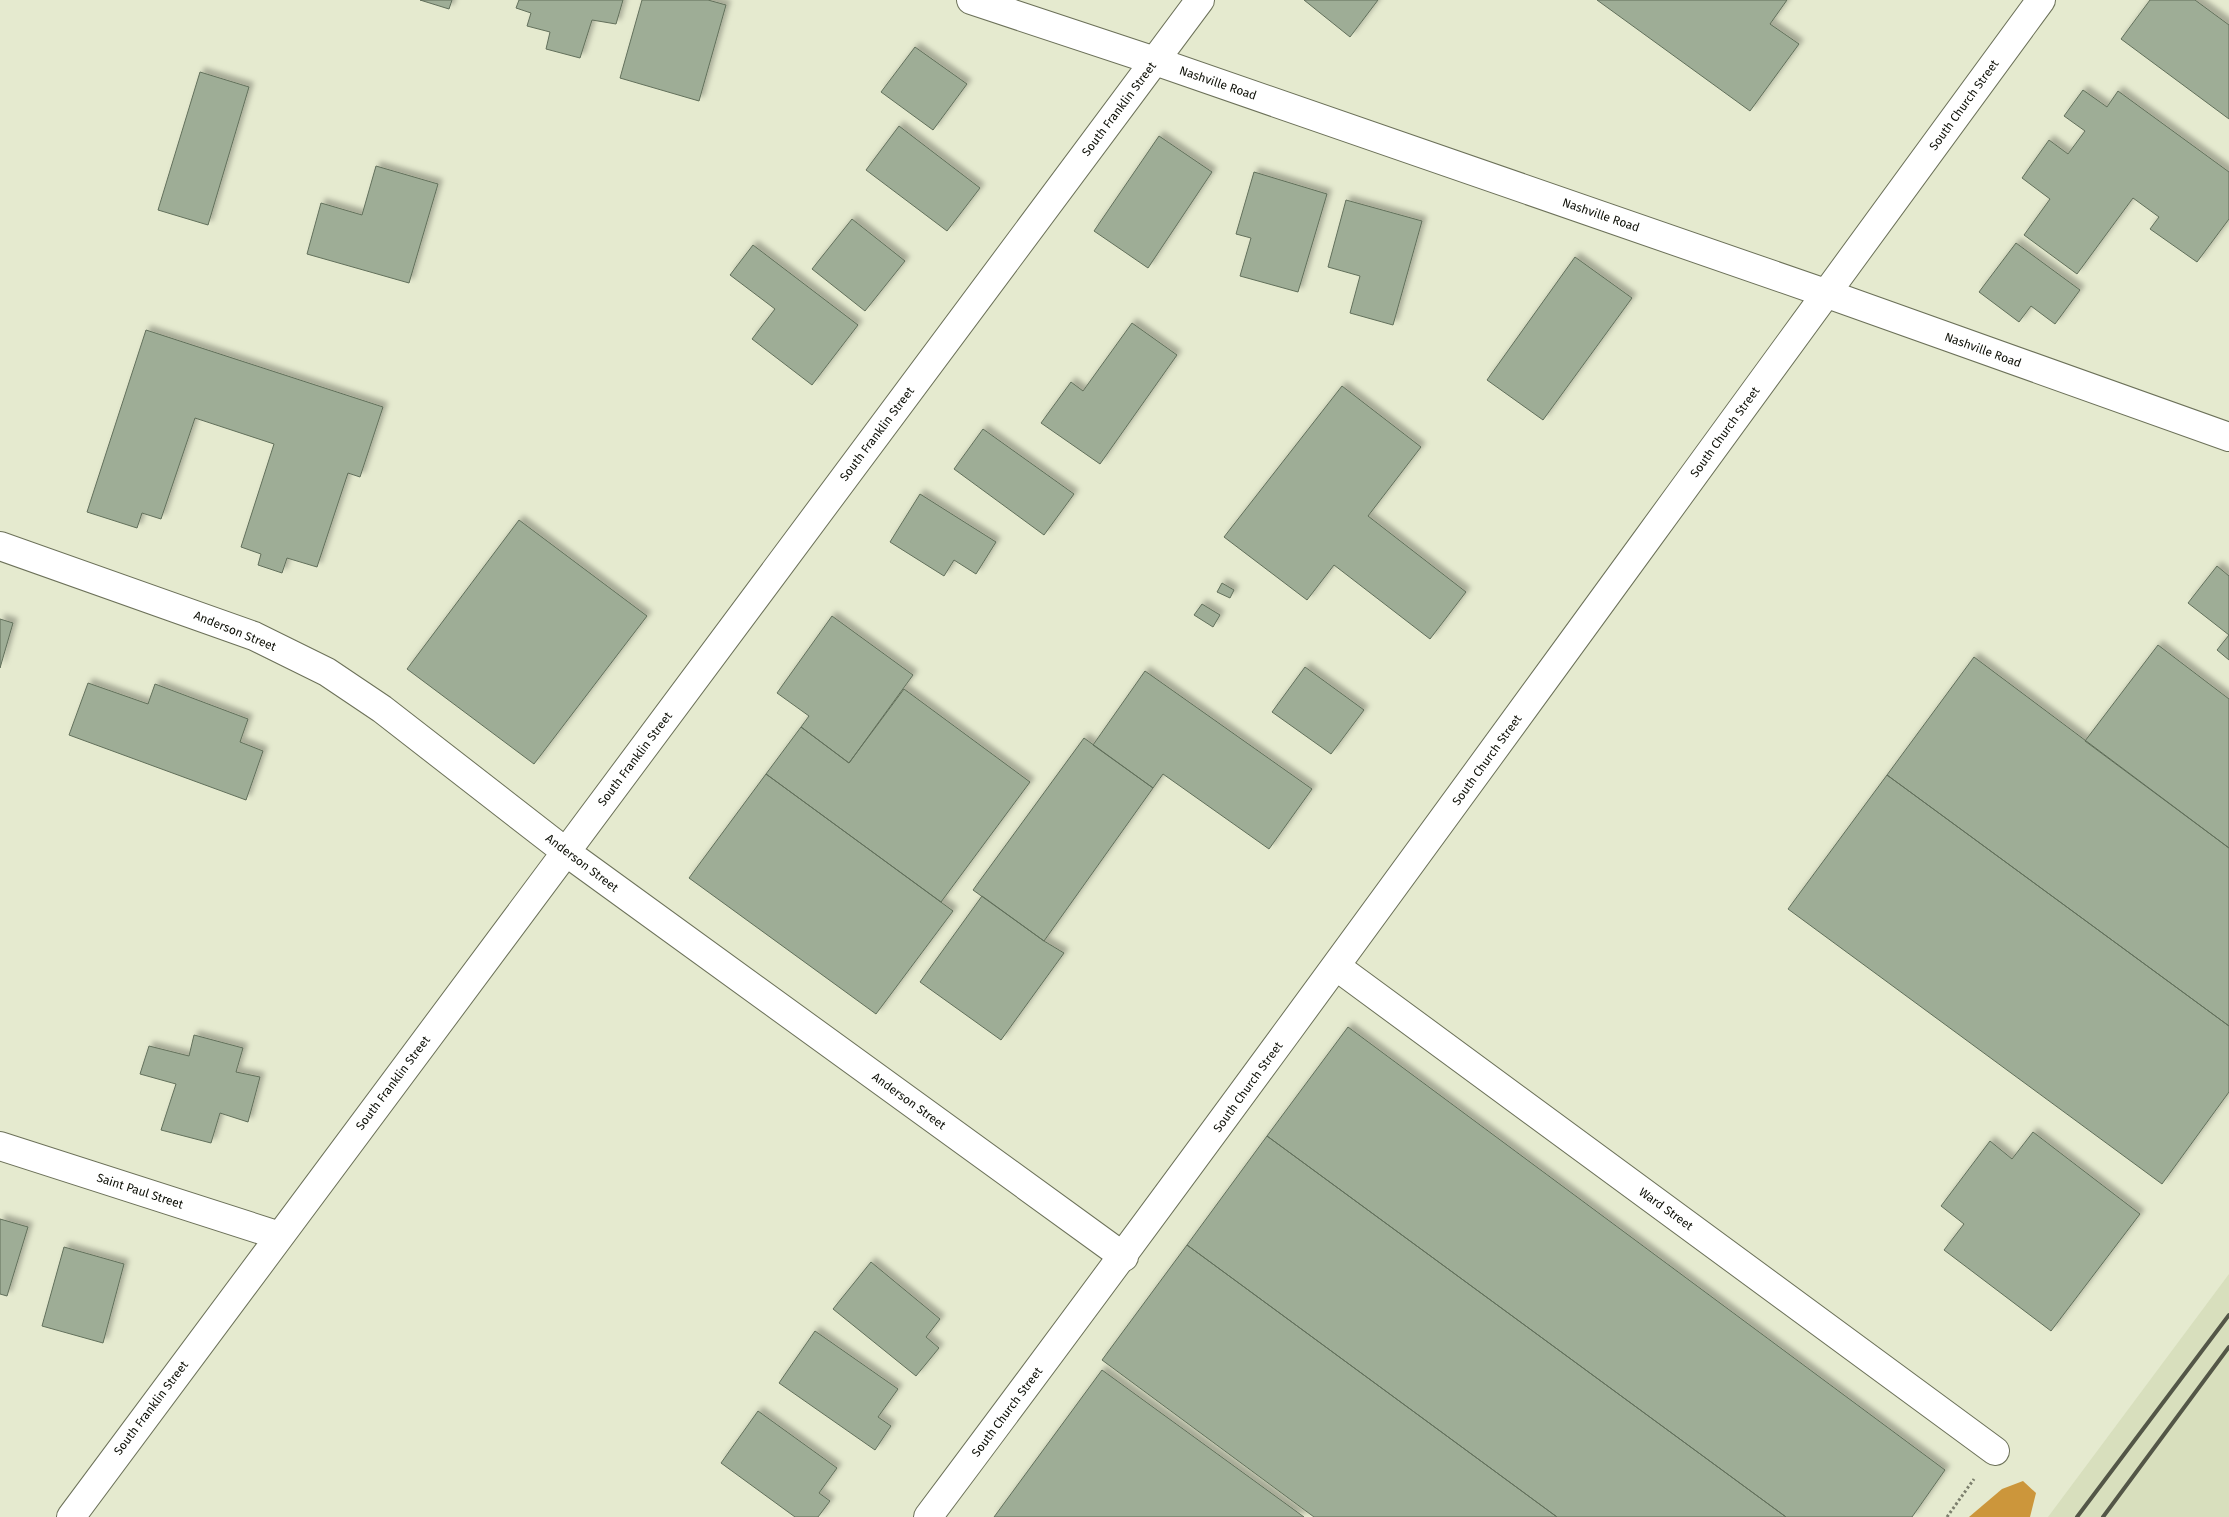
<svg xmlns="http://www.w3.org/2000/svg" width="2229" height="1517" font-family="'Fira Sans',sans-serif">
	<defs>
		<filter id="shadow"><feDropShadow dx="4.5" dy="-4.5" stdDeviation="2.5" flood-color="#0004"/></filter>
	</defs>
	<rect width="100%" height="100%" fill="#e5eacf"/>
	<!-- built -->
	<path fill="#d8dfbd" d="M2229,1274V1517H2048Z"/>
	<!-- forest -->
	<path fill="#cc963b" d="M2023,1481L2036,1493L2030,1517H1969L2002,1489Z"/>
	<!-- building -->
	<path fill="#9ead96" stroke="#62705b" filter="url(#shadow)" d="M420,0H452L449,9Z
		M519,0H623L616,24L592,20L580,58L546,49L550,32L527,26L531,13L516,8Z
		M642,0H708L726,5L699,101L620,78Z
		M1304,0H1378L1350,37Z
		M1597,0H1787L1770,24L1799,44L1750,111Z
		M2150,0H2195L2229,25V119L2121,39Z
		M915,47L967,84L933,130L881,92Z
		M200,72L249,87L208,225L158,210Z
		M2083,90L2107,107L2118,91L2229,172V219L2197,262L2150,229L2159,217L2133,198L2077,274L2024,235L2050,199L2022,178L2049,140L2068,154L2085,131L2064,116Z
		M899,126L980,188L947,231L866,170Z
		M1159,136L1212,172L1148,268L1094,231Z
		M376,166L438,184L409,283L307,254L321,203L362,215Z
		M1254,172L1327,194L1298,292L1240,276L1251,238L1236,234Z
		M1346,200L1422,221L1393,325L1350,313L1360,276L1328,267Z
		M852,219L905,261L865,311L812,269Z
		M2016,243L2080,290L2055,324L2031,306L2019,322L1979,292Z
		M753,245L858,325L812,385L752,339L775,309L730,275Z
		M1575,257L1632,298L1543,420L1487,380Z
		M1132,323L1177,355L1100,464L1041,423L1071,382L1083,391Z
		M146,330L383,407L360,477L348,473L317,567L287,558L282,573L258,565L261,554L241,547L274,444L195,418L161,519L142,513L137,528L87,512Z
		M1342,386L1421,447L1368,516L1466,592L1430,639L1334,565L1307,600L1224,537Z
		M983,429L1074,494L1044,535L954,469Z
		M920,494L996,542L976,574L954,560L944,576L890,542Z
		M519,520L647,616L534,764L407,669Z
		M2217,566L2229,576V635L2188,603Z
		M1222,583L1234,590L1230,598L1217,592Z
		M1202,604L1220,615L1213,627L1194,615Z
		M832,616L913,675L849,763L801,727L809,716L777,693Z
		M0,619L13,623L0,668Z
		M2229,635V660L2217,650Z
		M2158,645L2229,699V848L2085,741Z
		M1974,657L2229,848V1026L1887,775Z
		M1305,667L1364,710L1331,754L1272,712Z
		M1145,671L1312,789L1269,849L1163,774L1153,788L1093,745Z
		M88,683L148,704L155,684L248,719L240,742L263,751L246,800L69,735Z
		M904,689L1030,782L941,902L766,774L801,727L849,763Z
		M1084,738L1153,788L1044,941L973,890Z
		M766,774L953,911L876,1014L689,878Z
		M1887,775L2229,1026V1092L2162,1184L1788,909Z
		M982,896L1044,941L1064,953L1001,1040L920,982Z
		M1348,1027L1945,1470L1912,1517H1786L1267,1136Z
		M194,1035L243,1048L236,1072L260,1077L248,1122L220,1113L211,1143L161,1130L176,1084L140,1074L149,1046L189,1056Z
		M2033,1132L2140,1214L2051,1331L1944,1250L1964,1224L1941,1206L1990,1141L2012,1159Z
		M1267,1136L1786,1517H1557L1187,1245Z
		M0,1219L28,1227L7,1296L0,1294Z
		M1187,1245L1557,1517H1314L1102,1360Z
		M64,1247L124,1264L103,1343L42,1326Z
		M871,1262L940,1319L926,1337L939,1348L916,1376L833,1309Z
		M815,1331L898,1389L878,1417L891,1426L875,1450L779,1383Z
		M1102,1370L1304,1517H994Z
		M758,1411L837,1468L819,1493L830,1501L818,1517H795L721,1463Z"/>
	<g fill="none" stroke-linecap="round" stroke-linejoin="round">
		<defs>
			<path id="minor" d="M1825,293L2229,437
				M0,546L254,636L327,672L382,709L566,852L1124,1257
				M1337,967L1995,1451
				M0,1146L280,1236
				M71,1517L1200,0"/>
			<path id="secondary" d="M971,0L1155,61L1825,293"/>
			<path id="primary" d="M928,1517C1304,1015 1670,505 2041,0"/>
		</defs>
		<!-- minor casing -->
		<use href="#minor" stroke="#6c7159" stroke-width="30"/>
		<!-- secondary casing -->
		<use href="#secondary" stroke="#6c7159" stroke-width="30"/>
		<!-- primary casing -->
		<use href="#primary" stroke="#6c7159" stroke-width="30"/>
		<!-- path -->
		<path stroke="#7c7f6d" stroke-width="3" stroke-dasharray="2.5 2.5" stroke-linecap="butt" d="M1947,1517L1974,1479"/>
		<!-- minor -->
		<use href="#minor" stroke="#fff" stroke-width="28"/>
		<!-- secondary -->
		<use href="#secondary" stroke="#fff" stroke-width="28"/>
		<!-- primary -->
		<use href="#primary" stroke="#fff" stroke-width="28"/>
		<!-- rail -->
		<path stroke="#535647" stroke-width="4" d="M2077,1517L2229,1315
			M2103,1517L2229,1347"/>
	</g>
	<g text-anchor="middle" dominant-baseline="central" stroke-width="4" stroke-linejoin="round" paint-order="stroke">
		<!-- street labels -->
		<g font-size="12" fill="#0c0e05" stroke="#fff">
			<text transform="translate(1218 83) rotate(19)">Nashville Road</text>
			<text transform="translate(1964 105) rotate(-54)">South Church Street</text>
			<text transform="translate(1119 109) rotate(-53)">South Franklin Street</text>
			<text transform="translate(1601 215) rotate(19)">Nashville Road</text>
			<text transform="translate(1983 350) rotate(20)">Nashville Road</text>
			<text transform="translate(1725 432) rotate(-54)">South Church Street</text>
			<text transform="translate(877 434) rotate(-53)">South Franklin Street</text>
			<text transform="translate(235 631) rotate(22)">Anderson Street</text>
			<text transform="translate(635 759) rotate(-53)">South Franklin Street</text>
			<text transform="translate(1487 760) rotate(-54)">South Church Street</text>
			<text transform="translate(582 863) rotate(37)">Anderson Street</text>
			<text transform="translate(393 1083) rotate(-53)">South Franklin Street</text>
			<text transform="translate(1248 1087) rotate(-54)">South Church Street</text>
			<text transform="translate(909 1101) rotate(36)">Anderson Street</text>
			<text transform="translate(140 1191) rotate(18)">Saint Paul Street</text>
			<text transform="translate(1666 1209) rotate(36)">Ward Street</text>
			<text transform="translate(151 1408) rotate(-53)">South Franklin Street</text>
			<text transform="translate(1007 1412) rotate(-53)">South Church Street</text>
		</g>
	</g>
</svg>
